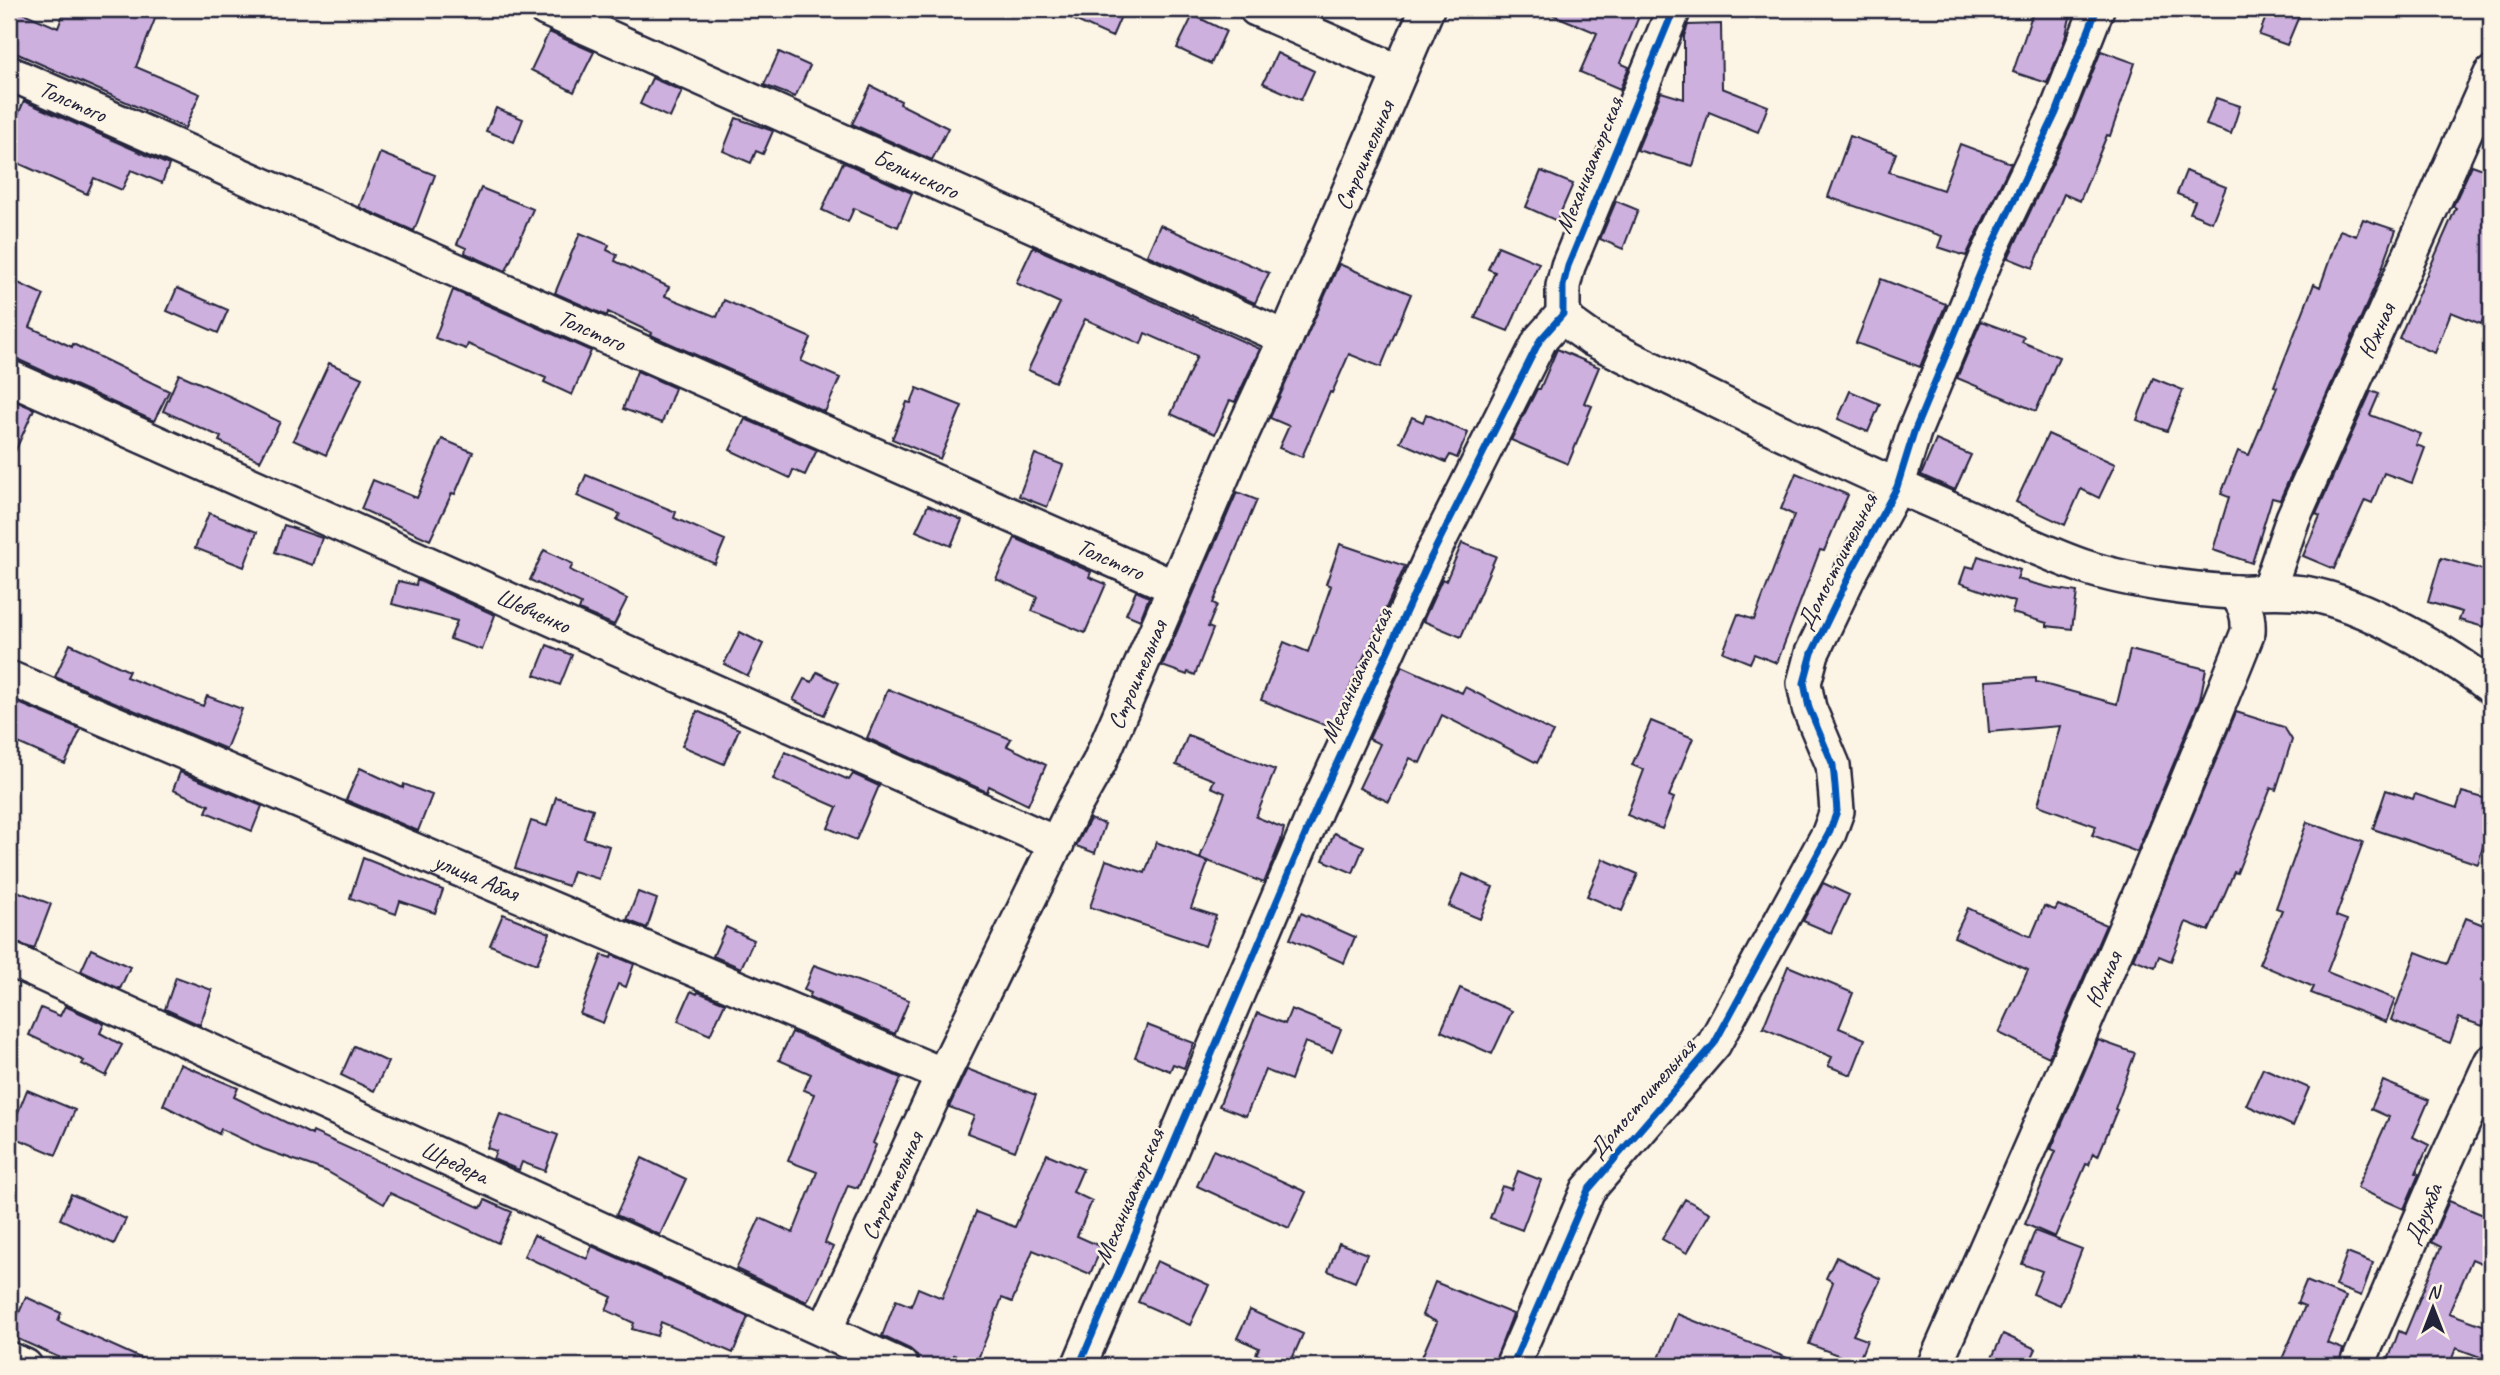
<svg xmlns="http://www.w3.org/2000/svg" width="2500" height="1375" font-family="Caveat,sans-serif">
	<rect width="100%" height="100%" fill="#fcf5e5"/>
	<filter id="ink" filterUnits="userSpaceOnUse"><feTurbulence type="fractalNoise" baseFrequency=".0143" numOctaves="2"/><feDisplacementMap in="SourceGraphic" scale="14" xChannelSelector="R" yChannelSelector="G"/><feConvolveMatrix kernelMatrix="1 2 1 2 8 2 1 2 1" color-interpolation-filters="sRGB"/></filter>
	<g filter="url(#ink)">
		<!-- building -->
		<path fill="#cdb0dd" stroke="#22223b" stroke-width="2" d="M9,9H14L58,28L65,9H130L155,19L136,67L200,94L185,128L9,50Z
			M1050,9H1124L1112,37Z
			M1539,9H1642L1620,63L1629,67L1620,89L1580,72L1597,33Z
			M2034,9H2072L2065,39L2047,83L2013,72Z
			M2269,9H2302L2287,45L2259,35Z
			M1193,15L1226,31L1211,64L1177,48Z
			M1721,24L1722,88L1768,106L1758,132L1709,112L1693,166L1637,150L1661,92L1684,99V36L1688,25Z
			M549,32L594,52L574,92L531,70Z
			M2101,51L2135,63L2110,136L2107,135L2080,201L2064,194L2033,268L2008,258L2073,121Z
			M779,52L810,66L795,97L764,85Z
			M1277,53L1314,71L1301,100L1263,83Z
			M652,78L682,91L670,118L640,104Z
			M871,86L901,101L900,104L948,128L932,160L852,124Z
			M2216,98L2240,106L2231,134L2206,125Z
			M24,101L169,165L162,183L131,170L122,190L94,178L87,194L9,159V135Z
			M496,108L523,119L514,142L486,131Z
			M736,118L773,131L763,154L756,151L751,163L723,151Z
			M1850,136L1896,153L1889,172L1943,190L1960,144L2011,163L1966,256L1938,247L1942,236L1828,197Z
			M380,153L435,175L414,231L359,207Z
			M843,162L912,193L898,227L854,208L848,222L822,210Z
			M2472,165L2491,172V299L2481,324L2451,312L2435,353L2399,338L2456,208L2453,206Z
			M1541,171L1573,184L1557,221L1526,207Z
			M2186,171L2226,187L2212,222L2190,213L2195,201L2177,194Z
			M481,188L533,209L506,271L465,253L466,248L457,244Z
			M1616,201L1638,210L1623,249L1600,239Z
			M2363,219L2396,230L2378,279L2280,500L2272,498L2252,563L2213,550L2229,497L2221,494L2238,451L2249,455L2277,387L2274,386L2314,284L2320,287L2340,230L2356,236Z
			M1160,225L1269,273L1255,303L1147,255Z
			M580,233L609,245L607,250L617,255L615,261L669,287L665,296L717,317L724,300L811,338L801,361L840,378L825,412L651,335L652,333L608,312L607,316L555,293Z
			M1498,246L1539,263L1508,331L1475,318L1495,272L1488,269Z
			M1033,247L1260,349L1235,402L1230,400L1215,434L1171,414L1197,356L1145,333L1141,344L1085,319L1055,382L1028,370L1060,303L1016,283Z
			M1339,264L1411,294L1381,367L1349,354L1332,393L1330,392L1302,457L1279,448L1289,426L1270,418Z
			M1881,279L1946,304L1920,367L1856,343Z
			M16,282L44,295L30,327L72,347L73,344L169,391L154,421L17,359L9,358V298Z
			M177,288L228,310L218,333L167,311Z
			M453,290L591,351L572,395L544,382L546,378L468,344L466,349L435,338Z
			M1981,321L2024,337L2022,342L2059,357L2036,411L1957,378Z
			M1557,349L1599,367L1584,403L1592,406L1568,464L1511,440L1537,389H1540Z
			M329,363L362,378L326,455L293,440Z
			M637,371L675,388L662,423L623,409Z
			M179,374L234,398L233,399L280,422L260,461L219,441L221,437L163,411Z
			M2153,378L2183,390L2167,431L2137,420Z
			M917,388L962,406L940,459L892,439L907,402L911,403Z
			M1850,391L1880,404L1868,432L1838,419Z
			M2371,391L2379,394L2370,415L2421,434L2416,445L2425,448L2412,483L2384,473L2372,503L2365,500L2334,569L2303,556L2320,516L2316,514Z
			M13,400L34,409L9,465V410Z
			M1426,414L1468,433L1457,458L1450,455L1446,462L1400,442L1412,417L1423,422Z
			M745,419L817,450L805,475L793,470L790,478L730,450Z
			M2048,434L2115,464L2099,498L2081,489L2065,525L2016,502Z
			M442,439L473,452L455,494L452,493L430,540L361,509L373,480L417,498Z
			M1936,440L1971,455L1955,490L1921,475Z
			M1035,454L1063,465L1047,507L1019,496Z
			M1796,473L1848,495L1824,551L1820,550L1777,663L1754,654L1750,663L1723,652L1738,614L1754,620L1794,515L1781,509Z
			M586,475L676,512L674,518L725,540L715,564L617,520L620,514L577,496Z
			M1237,492L1257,500L1213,603L1217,605L1208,627L1213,629L1195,675L1188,672L1187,675L1162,666Z
			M928,505L962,520L951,546L916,531Z
			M209,513L257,532L244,567L195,548Z
			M284,525L322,538L313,565L275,552Z
			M1015,538L1091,572L1089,577L1106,584L1085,633L1032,611L1037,597L996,579Z
			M1462,543L1496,556L1461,637L1423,621L1442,579L1446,581Z
			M1340,544L1405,566L1334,723L1329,721L1327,726L1261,700L1284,642L1308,652L1331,586L1326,584Z
			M544,550L573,564L570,570L627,599L614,625L579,610L581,604L530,580Z
			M1978,556L2020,570L2017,579L2051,588L2077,592L2072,629L2047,626V623L2012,613L2015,602L1960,583L1966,566L1974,568Z
			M2441,558L2491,572V602L2484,627L2459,620L2462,612L2428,602Z
			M417,580L495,615L482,650L450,639L457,621L392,604L398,581L416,585Z
			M1136,591L1149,597L1140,620L1126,614Z
			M740,632L763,644L748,676L724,664Z
			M70,644L129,671L126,677L203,706L207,696L242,709L226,749L55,677Z
			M547,645L572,655L560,685L535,675Z
			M2130,650L2206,669L2200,700L2137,852L2092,835L2096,826L2038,805L2060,726L1989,732L1985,681L2036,678V682L2117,704Z
			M1402,666L1462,693L1465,687L1553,732L1537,763L1442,715L1420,763L1410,758L1389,802L1359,788L1380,744L1369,739Z
			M817,672L839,683L824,715L793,700L804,679L812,682Z
			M888,689L1011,739L1007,746L1046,765L1028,805L989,786L987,792L867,738Z
			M9,699L81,729L65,764L9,739Z
			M697,711L739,729L724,764L682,746Z
			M2236,712L2284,727L2292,740L2276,790L2271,788L2237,873L2234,872L2209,931L2186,922L2171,961L2159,956L2155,967L2133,959Z
			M1651,721L1693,738L1669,796L1674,798L1662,829L1627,815L1644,770L1632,765Z
			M1188,735L1275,770L1256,817L1284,828L1281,841L1264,883L1200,858L1225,793L1211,787L1214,780L1176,765Z
			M785,752L849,780L853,774L879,786L856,840L828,828L837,807L773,779Z
			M360,768L403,788L404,784L432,795L418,831L346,800Z
			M180,772L262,806L252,831L206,812L209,805L173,790Z
			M2386,790L2413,799L2415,794L2457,808L2462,792L2491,800V818L2478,864L2373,829Z
			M556,797L593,809L584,838L609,846L599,879L573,871L568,886L515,868L531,821L547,826Z
			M1090,819L1105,824L1095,853L1076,846Z
			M2307,822L2363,842L2336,916L2347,920L2327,972L2395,999L2386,1022L2311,993L2314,987L2259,964L2282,910L2276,908Z
			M1334,833L1364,846L1353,873L1323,860Z
			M1156,842L1208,862L1191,908L1216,916L1205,946L1090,907L1106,860L1145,873Z
			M363,858L443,890L435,913L400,901L396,914L350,898Z
			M1603,859L1638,874L1622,911L1587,896Z
			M1463,874L1493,887L1480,919L1449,906Z
			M1823,883L1849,895L1831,933L1803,921Z
			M9,888L51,904L34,949L9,940Z
			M638,892L657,899L647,928L627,920Z
			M2058,905L2106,925L2049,1057L1999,1033L2028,970L1954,937L1968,908L2031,937L2044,906L2055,910Z
			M1301,913L1355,937L1344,963L1290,939Z
			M503,914L550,933L537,964L490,945Z
			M2466,918L2491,928V955L2481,980L2491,983V1008L2483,1026L2459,1018L2450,1043L2391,1020L2416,952L2447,964Z
			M726,927L754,940L741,968L713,956Z
			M91,949L130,967L120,989L81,971Z
			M602,955L611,958L612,955L634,964L626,987L618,984L603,1023L580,1014Z
			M814,965L909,1000L895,1034L809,997L811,993L804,990Z
			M1788,966L1853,993L1839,1028L1865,1039L1851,1075L1828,1066L1832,1057L1763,1028Z
			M176,977L212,990L200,1025L165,1009Z
			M1460,988L1512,1011L1492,1054L1441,1031Z
			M691,991L697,994L698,992L725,1003L710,1035L678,1021Z
			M65,1006L104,1024L100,1033L122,1045L106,1076L82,1064L84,1061L29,1035L41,1008L60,1016Z
			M1291,1009L1341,1029L1332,1052L1305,1042L1291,1080L1265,1070L1246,1116L1219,1106L1257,1013L1285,1024Z
			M1147,1025L1194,1043L1184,1068L1173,1064L1170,1071L1135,1057Z
			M792,1032L901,1078L873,1143L876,1145L858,1188L848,1185L825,1243L833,1247L807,1302L736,1269L760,1218L793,1233L817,1172L788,1161L814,1094L804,1090L811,1074L779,1060Z
			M2098,1040L2135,1053L2115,1109L2117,1110L2098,1156L2093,1153L2089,1165L2086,1164L2055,1237L2025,1224L2056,1151L2051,1149Z
			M354,1046L388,1062L374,1091L341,1075Z
			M180,1064L238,1088L234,1097L312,1135L313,1132L481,1208L485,1200L512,1212L498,1243L390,1193L384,1204L326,1171L263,1149L221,1129L219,1134L163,1105Z
			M2263,1068L2309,1088L2293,1126L2246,1105Z
			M967,1069L1036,1095L1015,1151L967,1133L974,1116L949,1107Z
			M2383,1081L2429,1100L2413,1137L2429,1145L2416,1173L2419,1174L2404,1209L2357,1188L2389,1117L2371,1109Z
			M27,1090L75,1110L56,1155L9,1135Z
			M500,1114L558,1135L545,1171L522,1162L519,1170L493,1159L496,1151L487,1148Z
			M1213,1150L1306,1192L1289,1228L1197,1186Z
			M1047,1154L1083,1169L1073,1192L1092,1201L1077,1236L1102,1247L1090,1274L1033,1250L1012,1302L1002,1298L976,1364L954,1355L952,1366H920L917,1355L910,1349L882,1336L896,1300L911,1306L918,1288L942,1298L976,1212L1015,1227Z
			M642,1158L686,1179L660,1235L616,1215Z
			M1518,1171L1541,1180L1522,1230L1490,1218L1502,1186L1511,1189Z
			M71,1194L126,1219L114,1244L60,1219Z
			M1685,1199L1710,1213L1687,1253L1662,1239Z
			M2449,1201L2491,1218V1237L2481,1263L2472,1259L2449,1313L2491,1328V1361L2456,1348L2449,1366H2386L2399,1331L2405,1334L2441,1247L2431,1242Z
			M2035,1231L2082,1249L2060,1305L2033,1294L2042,1271L2022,1264Z
			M534,1235L587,1259L592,1246L748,1317L733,1353L661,1322L657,1336L632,1329L634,1323L606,1310L612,1297L524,1256Z
			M1339,1243L1367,1254L1355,1282L1328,1271Z
			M2347,1253L2373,1263L2361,1296L2335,1286Z
			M1836,1257L1881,1279L1853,1335L1867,1340L1858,1363L1809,1344L1833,1282L1826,1278Z
			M1157,1261L1209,1285L1190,1325L1138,1302Z
			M2306,1281L2346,1297L2327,1343L2343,1349L2338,1366H2279L2305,1306L2297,1303Z
			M1435,1282L1513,1314L1493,1366H1418L1437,1322L1422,1315Z
			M26,1297L61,1313L58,1321L158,1366H78L9,1335Z
			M1250,1310L1303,1334L1289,1366H1282L1256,1354L1259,1348L1237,1338Z
			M1677,1314L1805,1365V1366H1656Z
			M2003,1334L2036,1349L2028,1366H1988Z"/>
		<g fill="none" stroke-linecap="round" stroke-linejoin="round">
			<defs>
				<g id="street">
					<path id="s1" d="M545,9L1286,338"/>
					<path d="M1256,9L1400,72"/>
					<path id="s2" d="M9,73L1174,587"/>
					<path d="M1563,314L1571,324L1592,339C1716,401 1839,462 1966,516C2005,533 2048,555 2088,568C2128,581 2192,590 2235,592C2259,593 2284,589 2309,594C2362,603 2449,653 2491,687"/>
					<path id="s3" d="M9,377L1057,844"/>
					<path id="s4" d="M2268,591L2293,518L2491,74"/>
					<path id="s5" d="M9,678L943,1075"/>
					<path id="s6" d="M9,959L901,1366"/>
					<path id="s7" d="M825,1330L943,1075L1073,809L1099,763L1230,459L1286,338L1427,9"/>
					<path d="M9,1359L25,1366"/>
					<path d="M1079,1366L1316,809L1429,561L1540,340L1563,314V286L1568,266L1674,9"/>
					<path d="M1512,1366L1588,1190L1714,1044L1829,833L1837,811L1835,786L1833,765L1809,708L1804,683L1812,653L1852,570L1897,487L1914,432L1986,259L2056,113L2097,9"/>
					<path id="s8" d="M1934,1366C2042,1123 2149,879 2248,632C2249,614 2245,606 2235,592"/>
					<path id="s9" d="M2357,1366L2440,1174L2491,1062"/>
				</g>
			</defs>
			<!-- street casing -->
			<use href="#street" stroke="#22223b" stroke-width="38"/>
			<!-- street -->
			<use href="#street" stroke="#fcf5e5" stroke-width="33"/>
			<defs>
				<path id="cycleway" d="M1079,1366L1316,809L1429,561L1540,340L1563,314V286L1568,266L1674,9
					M1512,1366L1588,1190L1714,1044L1829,833L1837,811L1835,786L1833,765L1809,708L1804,683L1812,653L1852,570L1897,487L1914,432L1986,259L2056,113L2097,9"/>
			</defs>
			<!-- cycleway casing -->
			<use href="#cycleway" stroke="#fcf5e5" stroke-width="11"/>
			<!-- cycleway -->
			<use href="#cycleway" stroke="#0057b8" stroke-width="7"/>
		</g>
	</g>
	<g text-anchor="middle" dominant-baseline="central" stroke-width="5" stroke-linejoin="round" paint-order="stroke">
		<!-- street labels -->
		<g font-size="24" fill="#22223b" stroke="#fcf5e5">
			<text stroke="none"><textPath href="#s2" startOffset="70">Толстого</textPath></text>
			<text stroke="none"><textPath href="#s7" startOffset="1293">Строительная</textPath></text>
			<text transform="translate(1589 165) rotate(-68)">Механизаторская</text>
			<text stroke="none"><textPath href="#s1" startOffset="406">Белинского</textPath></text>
			<text stroke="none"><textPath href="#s2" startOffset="637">Толстого</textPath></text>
			<text stroke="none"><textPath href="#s4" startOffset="282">Южная</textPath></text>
			<text stroke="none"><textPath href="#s2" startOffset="1204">Толстого</textPath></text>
			<text transform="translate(1837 561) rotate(-63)">Домостоительная</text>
			<text stroke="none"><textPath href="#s3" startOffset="574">Шевченко</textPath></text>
			<text stroke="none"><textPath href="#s7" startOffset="726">Строительная</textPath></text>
			<text transform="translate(1356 675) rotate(-66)">Механизаторская</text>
			<text stroke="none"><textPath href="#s5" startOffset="508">улица Абая</textPath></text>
			<text stroke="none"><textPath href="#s8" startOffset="422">Южная</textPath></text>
			<text transform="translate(1642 1098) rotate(-49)">Домостоительная</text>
			<text stroke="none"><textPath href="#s6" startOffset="490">Шредера</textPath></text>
			<text stroke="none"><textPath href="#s7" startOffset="159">Строительная</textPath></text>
			<text transform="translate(1129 1196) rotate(-67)">Механизаторская</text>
			<text stroke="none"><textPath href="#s9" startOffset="166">Дружба</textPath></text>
		</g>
	</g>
	<!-- margin -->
	<rect width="2500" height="1375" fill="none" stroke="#fcf5e5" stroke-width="35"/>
	<rect x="18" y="18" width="2465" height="1340" fill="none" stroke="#22223b" stroke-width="2.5" filter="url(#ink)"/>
	<!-- north arrow -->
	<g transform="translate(2433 1308)" stroke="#fcf5e5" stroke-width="5" paint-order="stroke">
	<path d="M0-5L12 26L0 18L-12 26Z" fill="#22223b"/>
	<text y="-10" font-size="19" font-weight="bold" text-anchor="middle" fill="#22223b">N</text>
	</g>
</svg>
